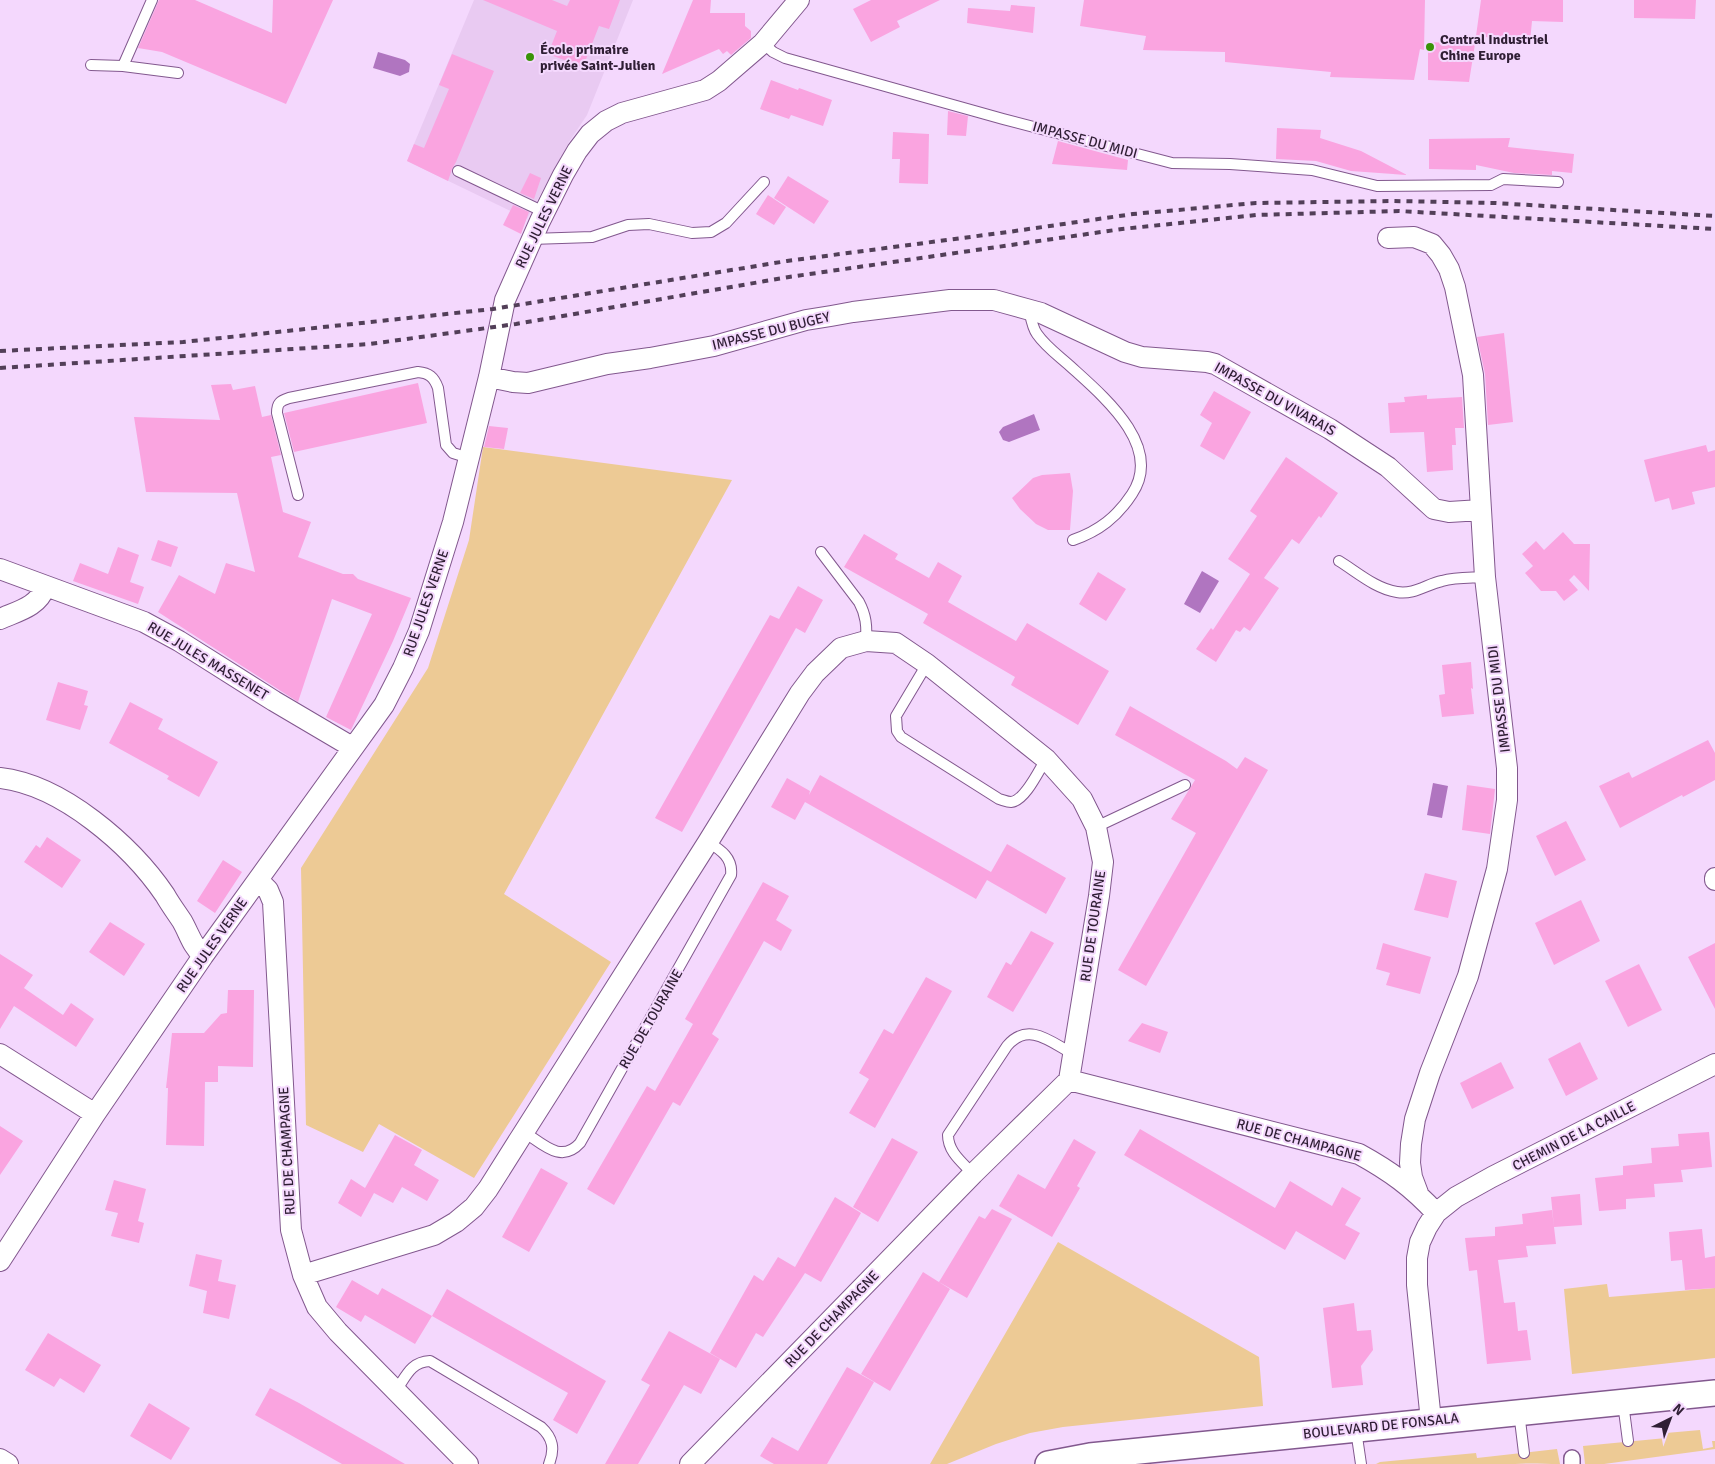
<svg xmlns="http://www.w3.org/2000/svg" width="1715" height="1464" font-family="Signika,sans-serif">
	<rect width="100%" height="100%" fill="#f4d8fd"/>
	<!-- built -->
	<path fill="#e9caf2" d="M474,0H633L587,115L569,142L527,219L407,161Z"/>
	<!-- green -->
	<path fill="#edca95" d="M483,447L732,480L504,894L611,962L474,1178L379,1124L363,1152L306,1125L301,868L428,668L469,540Z
		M1058,1242L1259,1357L1263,1406L1063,1427L1030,1433L996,1444L947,1464H930Z
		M1607,1284L1609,1297L1715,1288V1358L1572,1374L1564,1289Z
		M1700,1430L1703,1449L1713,1447L1712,1441H1715V1449L1604,1464H1585L1583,1446L1666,1438V1433Z
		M1557,1449L1560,1464C1544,1464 1531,1463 1515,1464H1376L1380,1462L1476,1453L1477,1458Z"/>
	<!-- water -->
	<path fill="#b075c0" d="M378,52L405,60L410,64L409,72L400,76L373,68Z
		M1034,414L1040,430L1009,442L1003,440L999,432L1003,427Z
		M1202,571L1219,581L1200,613L1184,604Z
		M1433,783L1448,786L1442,818L1427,815Z"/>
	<!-- building -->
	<path fill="#faa4e0" d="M159,0H195L272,33L273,0H333L286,104L162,52L138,48Z
		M483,0H552L567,6L570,0H620L609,29L599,26L583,67L548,54L557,31Z
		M693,0H711L710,13H745V26L751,31V38L731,55L727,51L723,54L719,49L662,74Z
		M871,0H940L897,21L900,27L871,42L853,9Z
		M1084,0H1425L1424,50L1420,49L1414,80L1330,77L1331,72L1225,62V52L1143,50L1146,36L1080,26Z
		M1481,0H1563V22L1532,21L1530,42L1476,36Z
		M1634,0H1696L1695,19L1634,18Z
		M1011,5L1035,7L1033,33L967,23L968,8L1010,11Z
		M1428,42L1475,44L1469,82L1428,80Z
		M452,54L494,71L456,162L452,169L448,181L407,161L414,144L424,148L449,89L439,85Z
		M771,80L798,90L799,88L832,100L823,126L791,115L789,119L760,109Z
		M948,111L968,116L966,136L947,135Z
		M1277,128L1321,130L1320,138L1361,151L1407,175L1351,171L1316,161L1276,159Z
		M893,132L929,134L928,184L899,183L900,159H892Z
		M1510,138L1508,147L1574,154L1572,173L1552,171V175L1514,173L1476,165V170L1429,169V139Z
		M1058,141L1128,160L1127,170L1052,164Z
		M530,173L541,178L534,199L520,193Z
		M788,176L829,201L814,224L774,198Z
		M768,195L786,207L774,225L756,214Z
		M513,205L529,212L521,234L503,225Z
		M1504,333L1513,422L1488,425L1485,374L1477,337Z
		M418,383L427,423L294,452L284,413Z
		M231,384L233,390L255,386L262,417L271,415L281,455L271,457L283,512L311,522L298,557L343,574H353L358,579L411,598L393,641L351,730L326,717L372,614L332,599L298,702L158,612L179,575L215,594L226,563L255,572L237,493L146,492L134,417L220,420L211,385Z
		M1214,391L1251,412L1224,460L1200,446L1212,423L1200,415Z
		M1427,395V399L1462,397L1464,428H1455L1456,445H1452L1453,470L1427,472L1424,432L1390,433L1388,403L1405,402L1404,397Z
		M489,426L508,428L504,449L484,447Z
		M1706,445L1708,452L1715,450V487L1692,492L1695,504L1672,510L1669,498L1655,502L1644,460Z
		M1286,457L1338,493L1321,518L1319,516L1299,544L1292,539L1264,578L1279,588L1250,631L1244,627L1240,632L1236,630L1216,662L1196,649L1211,628L1213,630L1250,574L1228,559L1257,516L1250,511Z
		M1070,473L1073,491L1070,530H1048L1036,524L1020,509L1012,498L1033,478L1042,475Z
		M1563,532L1574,544H1590L1589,591L1574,575L1569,580L1578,590L1564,601L1556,591H1541L1525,573L1533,566L1522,554L1536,541L1544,550Z
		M864,534L898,554L895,559L929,578L938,562L962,576L948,602L1016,641L1027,623L1109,671L1078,725L1011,685L1015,677L923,623L928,614L844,567Z
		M158,540L178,547L171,567L151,560Z
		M118,547L139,555L130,582L144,587L138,604L73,581L80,563L108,574Z
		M1098,572L1126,589L1106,621L1079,604Z
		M798,586L823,600L805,633L796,628L682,832L655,818L770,615L779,619Z
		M1471,662L1473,689L1471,688L1474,714L1442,717L1439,695L1445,694L1442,665Z
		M58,682L88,691L84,705L88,706L80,730L46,720Z
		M130,702L163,719L158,729L218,762L199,797L167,779L169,776L109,743Z
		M1130,706L1226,761L1237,769L1245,757L1268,770L1146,986L1118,970L1196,833L1171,819L1195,780L1115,735Z
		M1708,740L1715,753V780L1683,797L1682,795L1620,828L1599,786L1629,772L1632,778Z
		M820,775L991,872L1007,844L1066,878L1046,914L987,880L976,899L805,802L795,820L771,807L787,778L810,791L809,795Z
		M1467,785L1495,789L1490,834L1462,830Z
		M1566,821L1586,860L1555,876L1536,836Z
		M47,837L81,860L62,888L24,862L36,845L40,848Z
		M223,860L242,872L215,913L197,901Z
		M1425,873L1457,881L1448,918L1414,910Z
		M763,882L789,896L776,920L792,930L781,951L764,941L712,1034L719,1039L680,1106L673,1102L614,1205L587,1189L647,1086L655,1091L693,1024L685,1019Z
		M1581,900L1600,941L1554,965L1535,923Z
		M110,922L145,944L124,976L89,952Z
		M1031,931L1054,943L1013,1012L987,997L1006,962L1011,965Z
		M1383,943L1431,957L1420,994L1386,985L1390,973L1376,969Z
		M1715,943V1009L1688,957Z
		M0,954L33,975L24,988L63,1015L71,1003L94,1019L76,1047L14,1006L0,1029Z
		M1639,964L1662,1010L1628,1027L1605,981Z
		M926,977L952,991L875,1128L849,1113L869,1079L859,1073L884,1029L893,1034Z
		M228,990H254L253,1067L218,1066V1082H205L204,1146L166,1145L168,1088H166L172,1033H204L221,1014L227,1013Z
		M1142,1023L1168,1032L1160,1053L1128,1041Z
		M1580,1042L1598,1079L1566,1096L1548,1059Z
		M1501,1062L1514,1088L1472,1109L1460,1083Z
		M0,1126L23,1141L0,1175Z
		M1140,1129L1275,1208L1290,1181L1332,1206L1342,1187L1361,1198L1345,1225L1360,1233L1345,1260L1296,1231L1285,1250L1124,1155Z
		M1709,1132L1712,1167L1681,1170L1683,1182L1654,1184L1655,1197L1626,1199V1209L1599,1211L1595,1178L1623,1175V1166L1652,1163L1651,1148L1679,1146L1678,1134Z
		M395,1135L422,1150L414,1165L439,1180L427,1201L402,1187L393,1203L374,1193L361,1217L338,1203L351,1179L365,1188Z
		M892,1138L918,1152L878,1222L853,1207Z
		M1074,1139L1096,1152L1077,1186L1080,1188L1052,1237L999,1206L1018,1174L1045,1189Z
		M541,1168L568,1183L529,1252L502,1237Z
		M114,1180L146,1189L138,1221L144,1223L139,1243L111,1236L118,1213L105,1210Z
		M1580,1194L1582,1225L1554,1227L1551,1197Z
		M835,1197L861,1213L821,1282L805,1273L763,1337L756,1333L736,1368L710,1353L754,1275L763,1281L778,1257L795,1267Z
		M992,1209L1012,1219L967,1298L939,1282L979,1216L985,1219Z
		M1552,1210L1556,1244L1526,1246L1528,1257L1498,1260L1504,1303L1515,1302L1518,1331L1527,1330L1531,1360L1487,1364L1477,1270L1469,1271L1465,1238L1495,1236V1227L1523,1224L1522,1214Z
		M1702,1229L1705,1258L1715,1256V1288L1685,1290L1682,1260L1671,1261L1669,1232Z
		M196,1254L222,1260L218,1281L236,1285L229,1319L203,1313L207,1291L189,1286Z
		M923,1272L950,1289L890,1391L861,1374Z
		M352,1280L378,1295L382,1288L432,1316L415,1344L365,1315L361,1322L336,1307Z
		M447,1289L606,1381L577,1434L553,1420L568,1393L432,1316Z
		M1354,1303L1357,1331L1371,1330L1373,1350L1361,1366L1363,1385L1332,1388L1323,1308Z
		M669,1331L720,1359L701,1394L684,1385L638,1464H605L650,1385L641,1380Z
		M48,1333L101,1365L84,1393L60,1378L54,1387L25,1370Z
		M847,1367L874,1382L827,1464H774L760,1456L772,1437L798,1451Z
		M270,1388L299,1403L405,1464H342L255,1415Z
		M149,1403L190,1428L171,1460L130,1436Z"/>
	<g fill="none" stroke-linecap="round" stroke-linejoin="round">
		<defs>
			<path id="service" d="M763,43L773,52L785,58L1003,119L1172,163L1230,164L1312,170L1377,186L1491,185L1503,179L1558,182
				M91,65L123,66L152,0
				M123,66L178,73
				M458,171L544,212
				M531,239L592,237L628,225L649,224L692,233L711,232L726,223L764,182
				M1029,309C1031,318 1032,327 1037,334C1046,347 1059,356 1070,366C1103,396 1164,446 1132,494C1117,517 1099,531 1073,540
				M298,495L277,413C277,403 280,401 289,398L418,372C429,373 434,377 438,388L446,445L453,453L469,458
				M821,552L859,602C866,615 867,626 866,641
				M1339,561C1357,572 1376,589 1397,592C1414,595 1427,584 1442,581C1456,577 1471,578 1485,577
				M927,664L896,716L897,731L901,737L999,799C1003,800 1007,802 1011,802C1025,801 1039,770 1046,759
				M1096,827L1185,785
				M524,1132C543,1144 561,1164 580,1143L731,875C733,858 721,850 708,842
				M973,1174C962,1162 948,1152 948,1135L1007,1046C1028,1021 1051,1042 1073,1054
				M395,1392C406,1377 410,1362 430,1361L541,1427C553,1438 555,1449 549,1464
				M1623,1403L1628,1441
				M1519,1412L1524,1453
				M1356,1430L1361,1464"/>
			<path id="pedestrian" d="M1572,1458V1464"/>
			<path id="minor" d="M1388,238L1414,237L1432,244L1441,255L1449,269L1455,287L1473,375L1485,577L1507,768V800L1497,869L1468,976L1430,1073L1415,1119L1411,1144L1410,1163L1412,1177L1418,1193
				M489,377L513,382L528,383L607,364L650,358L714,346L806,320L831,316L853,312L950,300H994L1041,313L1125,352L1142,357L1207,362L1215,364L1330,429L1388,467L1434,509L1449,512L1481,510
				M0,569L144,622L179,641L274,701L352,747
				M0,619C18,611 38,607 45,587
				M0,778C62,785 131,845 165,895C170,904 176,912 182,921C189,933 192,946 203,956
				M1715,878V880
				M258,880L268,890L273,902L291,1230L303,1275L317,1307L338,1332L468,1464
				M0,1054L95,1114
				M0,1261L95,1114L203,956L384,705L403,668L419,631L453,522L489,377L505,300L540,221L563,175L577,151L590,134L606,121L622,113L705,90L719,81L763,43L799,0
				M303,1275L434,1235L456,1222L474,1207L488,1189L524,1132L708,842L800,693L815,673L841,648L866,641L896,643L927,664L1046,759L1082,799L1096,827L1103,862L1099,896L1069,1080
				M1431,1421L1417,1285V1258L1420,1242L1427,1227L1436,1213L1456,1197L1492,1177L1715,1064
				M0,1459L8,1464
				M690,1464L973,1174L1069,1080L1359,1154C1390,1171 1412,1187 1436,1213"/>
			<path id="tertiary" d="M1048,1464L1090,1456L1715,1393"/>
		</defs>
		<!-- service casing -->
		<use href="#service" stroke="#82588e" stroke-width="12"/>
		<!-- pedestrian casing -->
		<use href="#pedestrian" stroke="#82588e" stroke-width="18"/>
		<!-- minor casing -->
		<use href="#minor" stroke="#82588e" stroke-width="22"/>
		<!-- tertiary casing -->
		<use href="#tertiary" stroke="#82588e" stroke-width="28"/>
		<!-- service -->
		<use href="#service" stroke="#fff" stroke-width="10"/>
		<!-- pedestrian -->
		<use href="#pedestrian" stroke="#fff" stroke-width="15"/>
		<!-- minor -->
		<use href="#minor" stroke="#fff" stroke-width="20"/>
		<!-- tertiary -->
		<use href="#tertiary" stroke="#fff" stroke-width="25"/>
		<!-- rail -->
		<path stroke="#523f58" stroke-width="4" stroke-dasharray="6 6" stroke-linecap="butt" d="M0,351L183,342L493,309L787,261L1008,232L1133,214L1256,203L1394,201L1495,203L1715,216
			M0,368L370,344L516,324L789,277L1122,229L1256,215L1399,211L1715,229"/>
	</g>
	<!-- markers -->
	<g fill="#399308" stroke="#f4d8fd" stroke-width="2">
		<circle cx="1430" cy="47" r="5"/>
		<circle cx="530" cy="57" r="5"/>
	</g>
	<g text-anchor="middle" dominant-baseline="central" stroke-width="4" stroke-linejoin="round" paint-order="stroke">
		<!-- poi labels -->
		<g font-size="14" font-weight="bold" fill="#2f1e34" stroke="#f4d8fd" text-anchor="start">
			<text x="1440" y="39">Central Industriel<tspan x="1440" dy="16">Chine Europe</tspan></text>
			<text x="540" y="49">École primaire<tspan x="540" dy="16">privée Saint-Julien</tspan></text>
		</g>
		<!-- street labels -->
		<g font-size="14" fill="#2f1e34" stroke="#f4d8fd">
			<text transform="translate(1085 140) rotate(15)">IMPASSE DU MIDI</text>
			<text transform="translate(544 217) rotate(-64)">RUE JULES VERNE</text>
			<text transform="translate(771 331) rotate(-14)">IMPASSE DU BUGEY</text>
			<text transform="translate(1275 399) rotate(29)">IMPASSE DU VIVARAIS</text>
			<text transform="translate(426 603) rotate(-71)">RUE JULES VERNE</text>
			<text transform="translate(208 661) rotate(31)">RUE JULES MASSENET</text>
			<text transform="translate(1499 699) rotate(-97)">IMPASSE DU MIDI</text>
			<text transform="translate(1093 926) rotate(-82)">RUE DE TOURAINE</text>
			<text transform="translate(212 945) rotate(-55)">RUE JULES VERNE</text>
			<text transform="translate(651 1019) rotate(-60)">RUE DE TOURAINE</text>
			<text transform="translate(1574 1136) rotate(-27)">CHEMIN DE LA CAILLE</text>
			<text transform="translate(1299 1140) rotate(15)">RUE DE CHAMPAGNE</text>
			<text transform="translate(287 1151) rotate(-93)">RUE DE CHAMPAGNE</text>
			<text transform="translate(832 1319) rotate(-46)">RUE DE CHAMPAGNE</text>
			<text transform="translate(1381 1426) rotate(-6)">BOULEVARD DE FONSALA</text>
		</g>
	</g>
	<!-- north arrow -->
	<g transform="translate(1670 1419) rotate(42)" stroke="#f4d8fd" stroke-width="4" paint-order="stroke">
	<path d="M0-4L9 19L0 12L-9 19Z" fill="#2f1e34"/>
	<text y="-8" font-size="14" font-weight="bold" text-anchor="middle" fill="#2f1e34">N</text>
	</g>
</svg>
